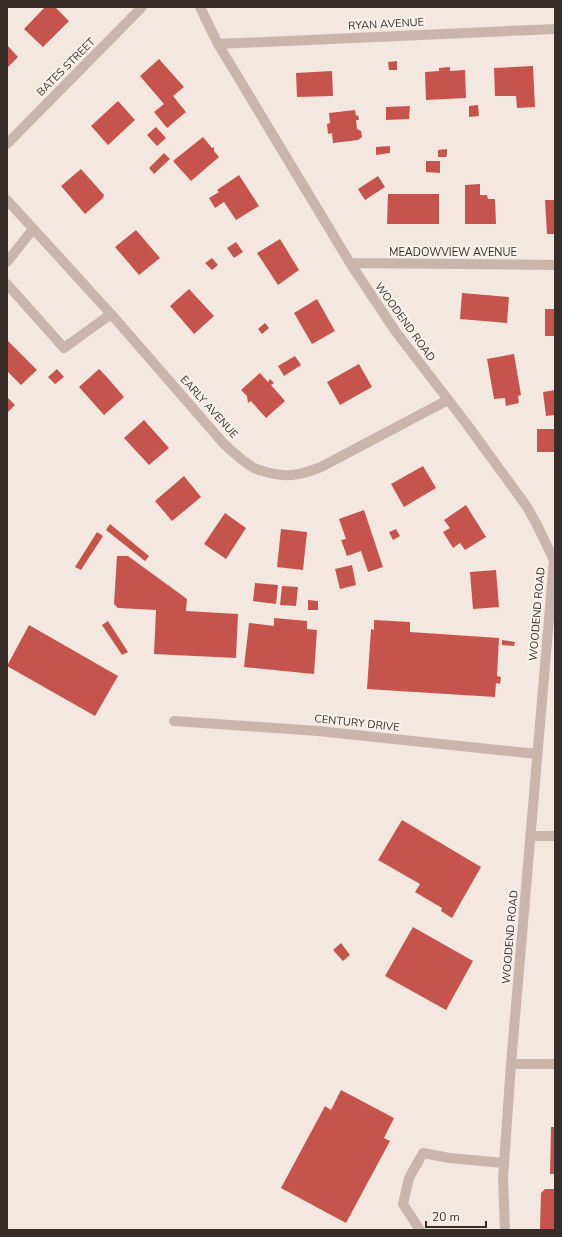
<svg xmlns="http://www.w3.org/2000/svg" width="562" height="1237" font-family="'Nunito Sans',sans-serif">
	<rect width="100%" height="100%" fill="#f3e7e0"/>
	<!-- building -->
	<path fill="#c5554c" d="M43,7H55L69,21L43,47L24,29L44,8Z
		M7,45L18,57L7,68Z
		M159,59L184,87L173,96L186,112L167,128L154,112L164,104L140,76Z
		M397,61V70H389L388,62Z
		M533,66L535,107L517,108L516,96H495L494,68Z
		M450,67V71L465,70L466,98L426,100L425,72L439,71V68Z
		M332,71L333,96L297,97L296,73Z
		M118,101L135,120L108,145L91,126Z
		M478,105L479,116L469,117V106Z
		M410,106L409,119L386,120V107Z
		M355,110L356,116L358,115L359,120H356L357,129L361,131L362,137L358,140L333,143L332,133L328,134L327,124L330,123L329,113Z
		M156,127L166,138L157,146L147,135Z
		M203,137L212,148L214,147V151L219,157L191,181L173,161Z
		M390,146V153L376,155V147Z
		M447,149V154L446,157H438V150Z
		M164,153L170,159L154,174L149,168Z
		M426,161H440V173L426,172Z
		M81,169L104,195L103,198L85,214L61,186Z
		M239,175L259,206L236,220L224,202L215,208L209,198L219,192L217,190Z
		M378,176L385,187L365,200L358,189Z
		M480,184V195H487L488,199H495L496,224H465V185Z
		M388,194H439V224H387Z
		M545,200H555V234H547Z
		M136,230L160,258L139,275L115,247Z
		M280,239L299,270L278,285L257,253Z
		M236,242L243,252L234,258L227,248Z
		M212,258L218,265L212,270L205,263Z
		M189,289L214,316L194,334L170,306Z
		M462,293L509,297L507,323L460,319Z
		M317,299L335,331L312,344L294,313Z
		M545,309H555V336H545Z
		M265,323L269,328L262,334L258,329Z
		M7,340L37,370L21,385L7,371Z
		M514,354L521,395L518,396L519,403L506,406L505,398L494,399L487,359Z
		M295,356L301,365L284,376L278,366Z
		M359,364L372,387L340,405L327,382Z
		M57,369L64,377L55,384L48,377Z
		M99,369L106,376L124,397L104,415L79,387Z
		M260,373L268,382L270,379L274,383L271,385L285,401L266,418L251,401L248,403L247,396L241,390Z
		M555,390V415L546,416L543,392Z
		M7,397L15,405L7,413Z
		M144,420L169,448L149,465L124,438Z
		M537,429H555V452H537Z
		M423,466L436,488L404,507L391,484Z
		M184,476L201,497L172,521L155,501Z
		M466,505L486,537L465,550L460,543L453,548L443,532L450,528L444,520Z
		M364,510L383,567L368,572L361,551L347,556L341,540L346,539L339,519Z
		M225,513L246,528L226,559L204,544Z
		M110,524L149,556L145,561L106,530Z
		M281,529L307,532L303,570L277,567Z
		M396,529L400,536L393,540L389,532Z
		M97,532L103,536L81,570L75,567Z
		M117,556H128L187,599L186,611L238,614L236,658L154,654L156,610L118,608L114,604Z
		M352,565L356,585L340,589L335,569Z
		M496,570L499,607L473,609L470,572Z
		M255,583L278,585L276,604L253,601Z
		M282,586L298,587L296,606L280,605Z
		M308,600L318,601V610H308Z
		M274,618L307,621V629L317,630L314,674L244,667L249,623L274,626Z
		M374,620L410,622V632L499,638L497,676L501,677L500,684L496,683L495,697L367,689L371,629L374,630Z
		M108,621L128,652L122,655L102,625Z
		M29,625L118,676L95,716L7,666Z
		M502,640L515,642L514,646L502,645Z
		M402,820L481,867L452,918L441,911L442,908L415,892L420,884L378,860Z
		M413,927L473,961L446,1010L385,976Z
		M341,943L350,955L343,961L333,950Z
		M341,1090L394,1118L384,1138L390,1141L346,1223L281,1188L325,1106L331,1110Z
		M551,1127H555V1174H550Z
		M545,1189H555V1230H540L541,1193Z"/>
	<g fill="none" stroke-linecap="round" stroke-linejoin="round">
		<!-- minor -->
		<path stroke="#cbb5ab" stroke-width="10" d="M200,7L218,44L350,263L396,332L466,423L527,507L536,523L554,560L511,1064L503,1178L505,1230
			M218,44L555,29
			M7,144L142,7
			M7,200L111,314L224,444C233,452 243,462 254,468C257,470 262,470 266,472C287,478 301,475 321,467L448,400
			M7,262L33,229
			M350,263L555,265
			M7,284L64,348L111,314
			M174,721L318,731L537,754
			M530,836H555
			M511,1064H555
			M420,1230L403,1204L409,1178L423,1153L449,1158L504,1163"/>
	</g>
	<g text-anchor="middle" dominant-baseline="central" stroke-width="4" stroke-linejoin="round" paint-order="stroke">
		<!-- street labels -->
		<g font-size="11" fill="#392d2a" stroke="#faf2ec">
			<text transform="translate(386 24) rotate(-3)">RYAN AVENUE</text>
			<text transform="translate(66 67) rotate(-45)">BATES STREET</text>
			<text x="453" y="252">MEADOWVIEW AVENUE</text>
			<text transform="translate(405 322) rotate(54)">WOODEND ROAD</text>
			<text transform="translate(209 407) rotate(48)">EARLY AVENUE</text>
			<text transform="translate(537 614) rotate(-85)">WOODEND ROAD</text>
			<text transform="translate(357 723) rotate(6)">CENTURY DRIVE</text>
			<text transform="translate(510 937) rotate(-85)">WOODEND ROAD</text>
		</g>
	</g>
	<!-- border -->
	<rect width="562" height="1237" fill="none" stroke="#392d2a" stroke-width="16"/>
	<!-- scale -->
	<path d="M426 1221v6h60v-6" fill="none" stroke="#392d2a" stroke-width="2"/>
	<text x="432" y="1221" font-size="12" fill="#392d2a" stroke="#faf2ec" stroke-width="3" paint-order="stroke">20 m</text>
</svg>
